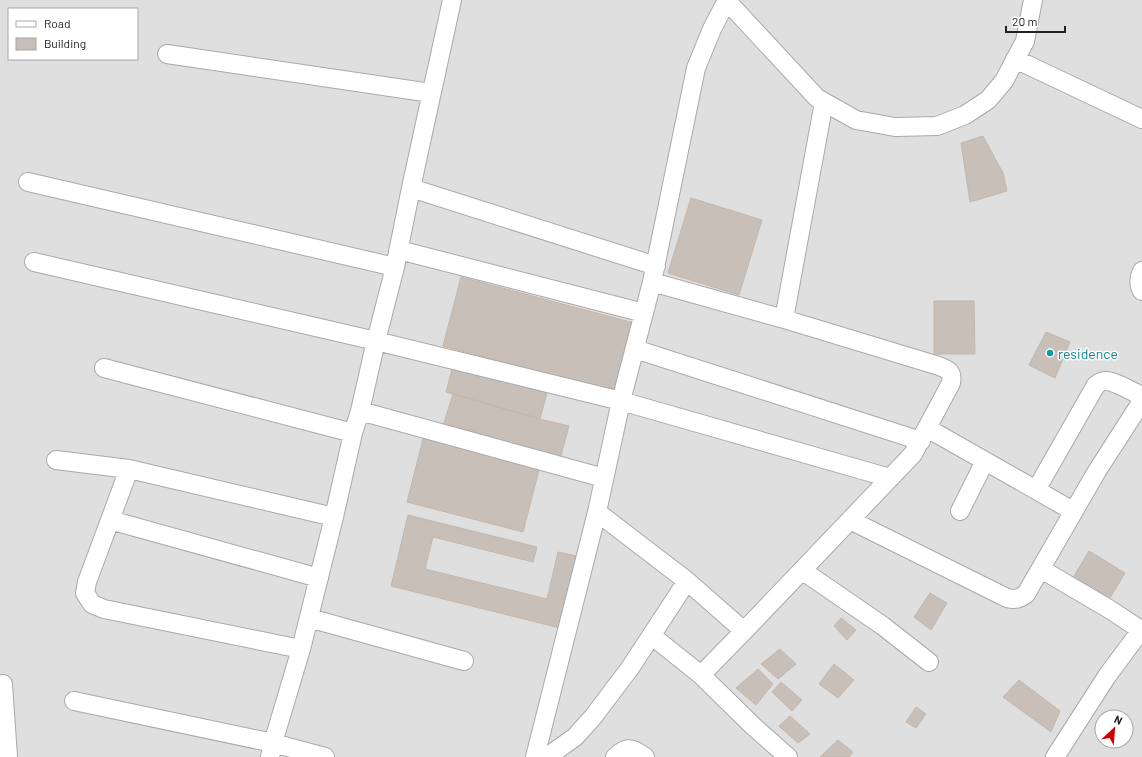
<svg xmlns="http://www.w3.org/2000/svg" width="1142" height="757" font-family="Barlow,sans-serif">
	<rect width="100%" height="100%" fill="#f2efe9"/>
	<!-- residential -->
	<path fill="#e0dfdf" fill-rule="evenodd" d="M0,0H1142V757H0ZM9,9H137V59H9ZM1102,717H1126V741H1102Z"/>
	<!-- building -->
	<path fill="#c7bfb8" stroke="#c4b6ab" d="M983,136L1003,173L1007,191L970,202L961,143Z
		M691,198L762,220L739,295L668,273Z
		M461,277L634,323L616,392L443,346Z
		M934,301H974L975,354H934Z
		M1046,332L1070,342L1055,378L1029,365Z
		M453,366L547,393L540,419L446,392Z
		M453,394L540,419L569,426L560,459L443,426Z
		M424,435L540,466L523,532L407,502Z
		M408,515L537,547L533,562L433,537L425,569L547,599L558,552L581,557L564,629L391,586Z
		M1089,551L1125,573L1107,603L1071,581Z
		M930,593L947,603L931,630L914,617Z
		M841,618L856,630L847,640L834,626Z
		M780,649L796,664L778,679L761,664Z
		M834,664L854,680L838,698L819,684Z
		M758,669L773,684L756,705L736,688Z
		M1019,680L1060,711L1051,732L1003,697Z
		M781,682L802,700L792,711L772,692Z
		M916,707L926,714L916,728L906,722Z
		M790,716L810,734L798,743L779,726Z
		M838,740L853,752L849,757H820Z"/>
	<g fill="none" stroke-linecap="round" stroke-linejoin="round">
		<defs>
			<path id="minor" d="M726,0L817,98L856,120L895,127L937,126L965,115L988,100L1004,81L1025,41L1033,0
				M167,54L431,93
				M1015,59L1142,119
				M28,182L395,267
				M411,188L656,266
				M399,250L644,313
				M34,262L376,341L621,401L890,478
				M1142,271C1139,277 1138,285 1142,291
				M784,319L824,102
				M635,349L921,441
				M104,368L353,433
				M360,411L604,478
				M927,428L1073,511
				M56,460L129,469L334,517
				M129,469L87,582L85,593L92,604L104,609L301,649
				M1036,490L1096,385C1099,383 1101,381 1105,381C1113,380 1133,392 1142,396
				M960,511L985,461
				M597,512L687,581L744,631L913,454L951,383C953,372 949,370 939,366L784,319L652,282
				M110,520L319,578
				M850,520L1007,598C1015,600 1019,599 1026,594L1097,471L1142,401
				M1041,569L1109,609L1141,630
				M803,571L883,626L929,662
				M309,618L464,661
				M652,636L701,675L753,726L788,757
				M701,675L744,631
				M3,684L8,757
				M74,701L273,743L325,757
				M270,757L273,743L301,649L334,517L353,433L360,411L376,341L395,267L411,188L452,0
				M535,757L597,512L621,401L652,282L696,68L712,29L727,0
				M547,757L575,737L593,717L630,668L687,581
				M615,757C627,746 632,747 645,757
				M1055,757L1107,676L1142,629"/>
		</defs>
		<!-- minor casing -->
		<use href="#minor" stroke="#a9a9a9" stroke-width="20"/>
		<!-- minor -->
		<use href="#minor" stroke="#fff" stroke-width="18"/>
	</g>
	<!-- markers -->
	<circle fill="#0f9aa8" stroke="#fff" stroke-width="1.5" cx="1050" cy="353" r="4"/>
	<g text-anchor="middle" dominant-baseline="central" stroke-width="3" stroke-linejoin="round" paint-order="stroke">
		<!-- culture labels -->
		<g font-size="14" fill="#0d838f" stroke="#fff" text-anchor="start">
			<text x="1058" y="353">residence</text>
		</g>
	</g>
	<!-- legend -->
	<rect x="8" y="8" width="130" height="52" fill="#ffffff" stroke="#a7a7a7"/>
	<rect x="16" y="21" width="20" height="6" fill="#ffffff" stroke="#a7a7a7"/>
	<text x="44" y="28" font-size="12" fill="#222222">Road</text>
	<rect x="16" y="38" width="20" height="12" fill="#c7bfb8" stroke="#a7a7a7"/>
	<text x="44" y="48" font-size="12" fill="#222222">Building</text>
	<!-- north arrow -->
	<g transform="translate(1114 729) rotate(26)"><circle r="19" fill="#ffffff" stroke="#a7a7a7"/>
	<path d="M0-3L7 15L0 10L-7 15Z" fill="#d40000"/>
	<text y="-6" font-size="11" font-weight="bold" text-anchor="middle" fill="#222222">N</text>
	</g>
	<!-- scale -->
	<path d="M1006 26v6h59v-6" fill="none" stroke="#222222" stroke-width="2"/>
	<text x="1012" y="26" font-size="12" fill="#222222" stroke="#ffffff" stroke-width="3" paint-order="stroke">20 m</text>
</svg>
